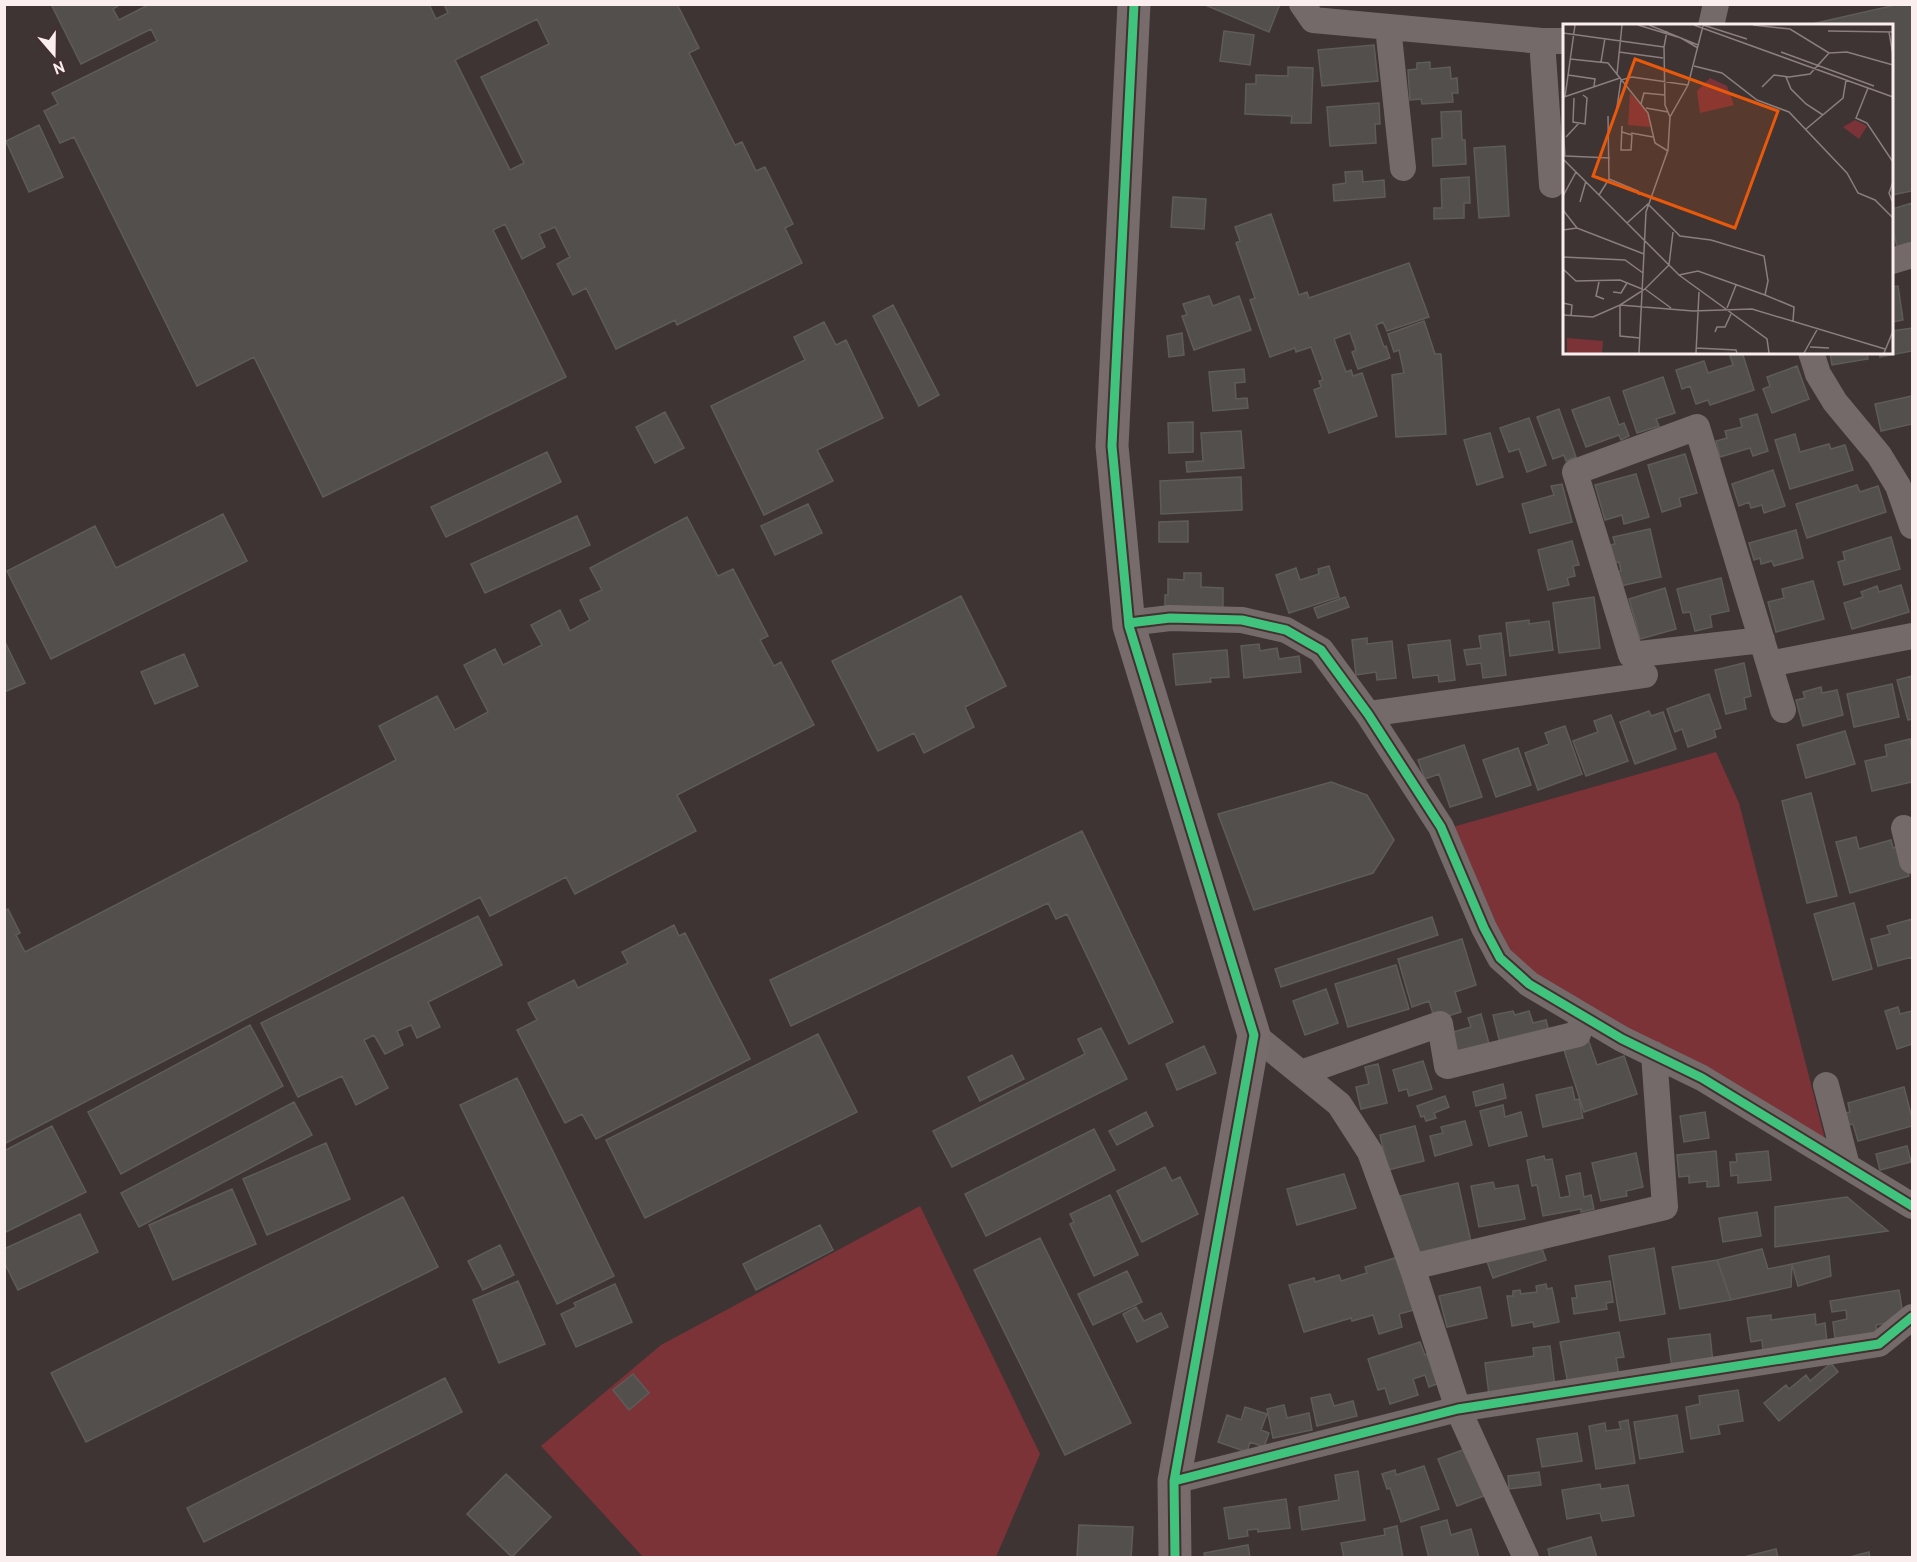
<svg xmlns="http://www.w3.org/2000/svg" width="1917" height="1562" font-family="'PT Sans',sans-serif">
	<rect width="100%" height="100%" fill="#3f3434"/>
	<!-- green -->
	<path fill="#7c3337" d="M1716,752L1739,803L1826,1143L1613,1034L1492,943L1453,827Z
		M920,1206L1040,1454L996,1557L644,1558L541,1446L661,1345Z"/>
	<!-- building -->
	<path fill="#524f4d" stroke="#5e5c5a" stroke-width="1.5" fill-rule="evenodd" d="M51,4H121L113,9L119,20L150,4H429L436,19L448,13L444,4H677L699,48L689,53L735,145L742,142L756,171L765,167L793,224L785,228L802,263L677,325L675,320L616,349L586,288L573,295L557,264L570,257L555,227L539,234L545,247L522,259L505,224L493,230L566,377L323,497L254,357L197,386L74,137L60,143L44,111L58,104L52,93L157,41L151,29L81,64ZM537,19L549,44L481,77L524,163L510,170L455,60Z
		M1203,4H1280L1269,32Z
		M1900,4H1912V191L1892,195V26H1803Z
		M1224,31L1254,35L1250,65L1220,61Z
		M1374,45L1378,81L1322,86L1318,50Z
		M1430,62V69L1450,67L1451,79L1457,78L1458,93H1452L1453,102L1422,104L1421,99L1410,100L1408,70L1417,69V63Z
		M1288,67L1313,68L1311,123H1291L1292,116L1245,114L1246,84H1256V75L1288,76Z
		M1379,103L1380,124H1375L1376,143L1330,146L1327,107Z
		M1461,111L1462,140H1465L1466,164L1433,166L1432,139L1442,138L1441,112Z
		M39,125L63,177L29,192L6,141Z
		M1505,146L1509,216L1479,218L1474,148Z
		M1362,171L1363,182L1384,180L1385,197L1334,201L1333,185L1346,183L1345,172Z
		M1469,177L1470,203H1464V218L1434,219V208H1442L1441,179Z
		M1173,197L1206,199L1204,229L1171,227Z
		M1912,203V242L1897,246L1892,227V209Z
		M1271,214L1299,295L1307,292L1309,298L1409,263L1429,317L1387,331L1383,322L1376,325L1384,347L1386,346L1390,358L1358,369L1352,352L1356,350L1350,333L1334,339L1346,372L1351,370L1353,376L1362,373L1377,416L1329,433L1314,390L1321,387L1319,381L1323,380L1311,347L1296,352L1295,348L1270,357L1250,300L1255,298L1236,243L1240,241L1235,227Z
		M1898,286L1903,320L1892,322V287Z
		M1209,296L1213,306L1239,296L1251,330L1194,350L1182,316L1187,315L1183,304Z
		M893,305L939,395L919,406L873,316Z
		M1424,321L1435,354H1441L1446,434L1396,437L1392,375L1404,373L1399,350L1394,352L1388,334Z
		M824,322L836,345L846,340L883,418L817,450L833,481L764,515L711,406L805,360L794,337Z
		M1912,328V351L1880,357L1879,352H1892V331Z
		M1182,333L1184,355L1169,357L1167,336Z
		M1742,352L1754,390L1710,405L1708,400L1696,404L1690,386L1682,389L1676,370L1704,361L1708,373L1733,365L1730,356Z
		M1830,352H1867L1868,359L1832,365Z
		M1797,366L1809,399L1772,413L1763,389L1770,386L1767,377Z
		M1244,369L1245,382L1235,383L1236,399L1247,398L1248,408L1213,411L1209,372Z
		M1663,377L1675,413L1656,419L1659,426L1637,433L1623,391Z
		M1912,396V424L1881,431L1875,404Z
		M1609,397L1619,425L1624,423L1629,436L1621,440L1619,435L1586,447L1572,410Z
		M1559,409L1576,457L1566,461L1564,455L1553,459L1537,417Z
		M665,412L684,448L655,463L636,427Z
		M1757,414L1768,451L1753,456L1750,448L1720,457L1716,441L1727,438L1725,431L1742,427L1740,419Z
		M1529,418L1546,465L1527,472L1519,449L1509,452L1500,428Z
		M1193,422V452L1169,453L1168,423Z
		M1241,431L1244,468L1187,472L1186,462L1203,461L1201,433Z
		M1490,433L1503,477L1477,485L1464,440Z
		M1795,434L1800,452L1829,444L1831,449L1845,445L1853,470L1790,489L1775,440Z
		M547,452L561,482L446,537L431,507Z
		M1685,454L1697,493L1679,498L1681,506L1662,512L1648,465Z
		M1773,470L1785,506L1764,513L1762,505L1751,508L1749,502L1739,506L1732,484Z
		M1636,474L1649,517L1624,524L1622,515L1605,520L1595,485Z
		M1241,477L1242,510L1161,514L1160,481Z
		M1562,484L1572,522L1530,533L1522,504L1554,495L1551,486Z
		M1857,485L1860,492L1878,486L1886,512L1807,538L1796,504Z
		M808,504L822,533L775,555L761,526Z
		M223,514L247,561L51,659L7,571L95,526L116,568Z
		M577,516L590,545L485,593L471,564Z
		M687,517L718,576L733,569L768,636L760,640L774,666L781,662L814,725L677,795L696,831L575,894L566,877L490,916L480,897L4,1144V911L8,909L20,933L16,935L25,952L396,760L379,726L437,696L455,730L488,712L464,665L495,649L503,665L542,645L531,625L560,610L570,631L590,620L580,600L602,590L590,568Z
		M1188,521V542H1159V522Z
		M1650,529L1661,577L1620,586L1617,572L1621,571L1619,562L1614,563L1610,545L1615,544L1613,537Z
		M1796,530L1803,558L1774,566L1772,561L1761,564L1760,558L1754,560L1749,543Z
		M1891,537L1900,569L1844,585L1838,562L1845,560L1843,552Z
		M1572,541L1579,565L1573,566L1575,576L1567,578L1569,585L1548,590L1538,550Z
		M1329,566L1339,597L1289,613L1276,575L1296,568L1300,580L1319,574L1318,569Z
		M1184,573H1201V587L1223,588V612L1165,611V595H1168V579L1184,580Z
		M1721,578L1729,611L1710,615L1712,627L1695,631L1690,612L1683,613L1677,589Z
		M1813,581L1824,619L1776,632L1768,602L1784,598L1782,589Z
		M1901,585L1909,612L1852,629L1844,603L1863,597L1861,592L1877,586L1879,592Z
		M1665,588L1676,629L1640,639L1629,599Z
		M961,596L1006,686L965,707L974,727L924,753L914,733L878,751L832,661Z
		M1345,597L1349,607L1318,618L1314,608Z
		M1594,597L1600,648L1559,653L1553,603Z
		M1529,620V624L1549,621L1553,650L1510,656L1506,623Z
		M1501,633L1506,675L1483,678L1481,663L1467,665L1464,650L1481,648L1479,636Z
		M1367,638V644L1392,641L1396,678L1377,680L1376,672L1356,675L1352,640Z
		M1450,640L1455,680L1439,682L1438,675L1413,678L1408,645Z
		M5,642L25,683L4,692V643Z
		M1259,644L1260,651L1277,648L1279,659L1299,656L1301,672L1244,678L1241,646Z
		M1227,650L1229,677L1210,678L1211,682L1176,685L1173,654Z
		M184,654L198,686L155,704L141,672Z
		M1744,663L1751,696L1744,698L1746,709L1726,714L1715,670Z
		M1912,676V719L1908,720L1897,680Z
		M1892,684L1899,717L1854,727L1847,694Z
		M1821,687L1822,693L1837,690L1843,715L1803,726L1796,700L1805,698L1803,692Z
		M1709,694L1721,728L1714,730L1716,737L1688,747L1682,729L1675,732L1667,709Z
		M1649,711L1651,716L1663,712L1676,749L1635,764L1620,722Z
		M1611,715L1628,761L1586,776L1573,741L1598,732L1594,721Z
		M1565,726L1582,774L1538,790L1525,753L1549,744L1545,733Z
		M1845,731L1855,764L1806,778L1797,745Z
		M1910,739L1912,751V782L1872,791L1865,761L1887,756L1885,745Z
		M1464,745L1482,797L1450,807L1439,774L1425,779L1418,760Z
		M1518,748L1531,785L1496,797L1483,760Z
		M1331,782L1367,795L1394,840L1373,873L1254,910L1218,814Z
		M1811,793L1837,896L1807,903L1782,801Z
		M1082,831L1173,1022L1129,1044L1067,914L1056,919L1048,903L791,1026L770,980Z
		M1856,837L1859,849L1891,840L1893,848L1900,846L1909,876L1850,893L1836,842Z
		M1854,903L1872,969L1833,980L1814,914Z
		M478,916L502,965L428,1002L440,1027L417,1038L411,1025L397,1031L403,1045L385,1054L374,1035L364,1040L388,1088L356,1105L342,1076L298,1097L261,1023Z
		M1432,917L1438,935L1281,987L1275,969Z
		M1912,919V959V957L1878,966L1871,939L1890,934L1887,926Z
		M674,925L679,936L685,933L750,1059L596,1139L582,1114L565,1123L517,1030L537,1020L528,1003L574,980L578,988L628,963L622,952Z
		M1462,939L1476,985L1455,992L1461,1012L1435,1020L1429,1001L1412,1007L1398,959Z
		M1396,965L1409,1009L1348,1027L1335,984Z
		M1326,989L1338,1023L1305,1035L1293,1001Z
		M1898,1007L1900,1014L1912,1011V1044L1897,1049L1885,1011Z
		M1513,1011L1515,1015L1529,1011L1533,1023L1546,1020L1551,1039L1502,1051L1493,1015Z
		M1481,1014L1491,1051L1460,1058L1453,1032L1471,1027L1468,1018Z
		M250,1025L283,1086L121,1174L88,1112Z
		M1101,1028L1127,1079L952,1167L933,1131L1085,1054L1078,1039Z
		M818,1034L857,1112L645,1218L606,1140Z
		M1587,1036L1597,1065L1624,1056L1637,1094L1584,1112L1562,1044Z
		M1204,1046L1216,1073L1177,1090L1166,1064Z
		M1012,1055L1024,1079L980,1101L968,1077Z
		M1423,1061L1432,1089L1409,1096L1407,1089L1399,1091L1393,1070Z
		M1378,1064L1387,1103L1361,1109L1356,1087L1369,1084L1365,1067Z
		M517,1078L614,1276L557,1304L460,1105Z
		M1503,1084L1506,1098L1476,1106L1473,1092Z
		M1572,1087L1575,1100L1579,1099L1583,1118L1543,1127L1536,1095Z
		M1904,1087L1912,1118V1126L1858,1141L1853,1124L1848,1125L1845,1113L1850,1112L1848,1103Z
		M1445,1096L1449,1107L1434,1113L1436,1118L1426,1121L1424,1116L1421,1117L1417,1106Z
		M294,1102L312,1135L139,1227L121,1193Z
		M1503,1105L1505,1117L1521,1112L1527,1136L1489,1146L1480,1111Z
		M1146,1112L1153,1126L1117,1145L1109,1131Z
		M1705,1112L1709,1138L1684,1142L1680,1116Z
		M1465,1121L1472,1145L1435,1156L1430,1136L1443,1133L1441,1127Z
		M52,1126L86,1192L4,1233V1151Z
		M1415,1126L1424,1161L1388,1170L1380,1135Z
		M1094,1129L1115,1170L986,1236L965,1194Z
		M326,1143L350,1199L267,1235L243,1179Z
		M1907,1146L1911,1162L1880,1170L1876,1154Z
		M1716,1151L1719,1186L1707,1187V1181L1689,1183V1176L1679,1177L1677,1155Z
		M1768,1151L1771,1180L1738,1183V1175L1731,1176L1730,1162H1737L1736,1154Z
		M1636,1153L1643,1187L1626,1191L1627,1196L1601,1201L1592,1163Z
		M1544,1156L1545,1160L1552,1159L1560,1198L1570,1196L1566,1176L1580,1173L1584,1197L1591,1195L1594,1209L1581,1212V1209L1543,1216L1537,1185L1532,1186L1527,1160Z
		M1165,1167L1172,1181L1180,1177L1198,1214L1142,1242L1117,1191Z
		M1344,1174L1356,1208L1297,1225L1287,1189Z
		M1493,1182L1495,1189L1518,1185L1525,1219L1479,1227L1471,1186Z
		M1458,1183L1471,1242L1419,1254L1400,1196Z
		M232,1189L256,1244L173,1280L149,1225Z
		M1110,1195L1138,1255L1094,1276L1070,1224L1074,1222L1070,1214Z
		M403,1197L438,1267L86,1442L51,1373Z
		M1847,1197L1888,1231L1775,1247V1207Z
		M1757,1212L1761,1236L1723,1242L1719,1218Z
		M80,1214L98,1252L18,1290L4,1262V1249Z
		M820,1225L833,1250L756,1290L743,1264Z
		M1538,1237L1546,1260L1493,1278L1485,1256Z
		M1040,1238L1131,1423L1065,1455L974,1270Z
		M500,1245L514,1275L483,1290L468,1261Z
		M1654,1248L1665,1314L1620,1321L1609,1256Z
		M1762,1249L1768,1269L1792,1264L1791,1287L1731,1300L1717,1260Z
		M1829,1256L1831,1276L1798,1286L1792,1264Z
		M1398,1257L1414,1310L1399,1314L1402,1327L1379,1334L1373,1315L1352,1321L1351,1318L1304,1332L1289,1285L1314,1278L1315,1282L1339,1275L1341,1281L1367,1273L1365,1267Z
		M1717,1260L1731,1300L1680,1309L1672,1267Z
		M1127,1271L1142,1302L1093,1325L1078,1294Z
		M518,1281L545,1344L499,1363L473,1300Z
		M1610,1281L1613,1302L1606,1303L1607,1309L1574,1314L1572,1298H1577L1575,1286Z
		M615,1284L632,1322L576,1347L561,1314L576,1307L574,1303Z
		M1546,1284L1547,1289L1552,1288L1559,1322L1534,1327L1533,1322L1512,1326L1507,1296H1513V1291L1520,1290L1521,1294L1537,1292L1536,1286Z
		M1480,1287L1487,1318L1447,1327L1439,1296Z
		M1899,1290L1903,1315L1892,1317V1322L1876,1325L1877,1333L1835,1338L1833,1322L1847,1319L1846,1310L1832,1312L1830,1301Z
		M1136,1307L1144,1321L1161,1313L1168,1327L1137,1342L1123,1314Z
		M1815,1314L1816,1325L1825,1323L1827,1343L1763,1352L1762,1340L1751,1342L1747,1318L1771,1315V1320Z
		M1619,1332L1624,1357L1616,1358L1619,1375L1568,1384L1560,1342Z
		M1710,1334L1713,1363L1672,1368L1668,1339Z
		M1420,1342L1425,1355L1433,1352L1442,1382L1429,1387L1425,1375L1413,1379L1418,1395L1390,1404L1385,1388L1378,1390L1368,1359Z
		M1550,1346L1555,1387L1489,1395L1485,1363L1534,1356L1533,1348Z
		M1831,1363L1838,1372L1779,1421L1764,1403L1786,1385L1789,1389L1806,1375L1810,1381Z
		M633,1374L649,1393L629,1410L613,1390Z
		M445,1378L462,1412L204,1542L187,1508Z
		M1738,1390L1743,1421L1718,1425L1720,1434L1691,1439L1686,1407L1700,1404L1699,1396Z
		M1330,1394L1334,1406L1353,1401L1357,1416L1317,1426L1311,1398Z
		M1284,1405L1287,1418L1309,1413L1312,1430L1273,1438L1267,1409Z
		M1245,1407L1267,1414L1261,1430L1269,1433L1264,1447L1250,1442L1247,1452L1218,1442L1227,1415L1241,1420Z
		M1677,1415L1683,1452L1640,1459L1634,1422Z
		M1628,1420L1635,1463L1596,1469L1589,1426L1605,1423L1606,1431L1621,1429L1619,1422Z
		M1577,1433L1582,1461L1542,1467L1537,1439Z
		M1468,1448L1486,1495L1457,1506L1438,1459Z
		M1424,1466L1439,1509L1401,1522L1390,1488L1387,1489L1382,1474L1395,1470L1396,1475Z
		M1358,1471L1365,1520L1302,1530L1299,1507L1339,1500L1335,1475Z
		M1539,1472L1541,1485L1509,1489L1508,1476Z
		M506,1474L551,1517L512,1557L467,1514Z
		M1600,1484L1601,1489L1628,1485L1634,1516L1602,1521L1600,1513L1567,1519L1562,1490Z
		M1286,1499L1290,1528L1258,1532V1529L1247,1530L1248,1536L1229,1539L1224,1508Z
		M1447,1520L1451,1535L1471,1529L1479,1558H1429L1421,1527Z
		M1079,1525L1133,1527L1131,1558H1077Z
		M1397,1526L1403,1558H1344L1341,1543L1385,1535L1384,1529Z
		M1591,1537L1597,1558H1550L1548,1549Z
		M1248,1545L1250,1558H1205L1204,1553Z
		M1776,1549L1778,1558H1740Z
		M1869,1552L1870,1558H1846Z"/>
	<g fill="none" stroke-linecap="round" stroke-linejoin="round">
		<!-- street -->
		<path stroke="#746a6a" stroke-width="26" d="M1302,4L1313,20L1542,41H1564
			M1711,26L1716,4
			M1388,27L1403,168
			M1542,41L1552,185
			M1892,261L1912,255
			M1811,352L1818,374L1835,402L1879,455L1898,486L1912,526
			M1129,623L1170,618L1242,620L1286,630L1321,650L1368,714L1441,827L1484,928L1500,958L1529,984L1622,1039L1702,1078L1912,1206
			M1762,640L1631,655L1575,472L1697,427L1783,710
			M1769,664L1912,636
			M1368,714L1645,675
			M1904,828L1912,861
			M1254,1035L1339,1104L1370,1152L1412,1267L1458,1409L1526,1558
			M1301,1073L1440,1024L1447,1066L1578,1034L1583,1016
			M1826,1085L1847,1166
			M1412,1267L1665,1207L1654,1054
			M1174,1481L1458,1409L1879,1344L1912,1317"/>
		<!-- secondary -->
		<path stroke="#776b6b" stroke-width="33" d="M1134,4L1112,446L1129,626L1254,1035L1174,1481L1175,1558"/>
		<defs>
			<path id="cycleway" d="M1134,4L1112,446L1129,626L1254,1035L1174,1481L1175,1558
				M1129,623L1170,618L1242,620L1286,630L1321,650L1368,714L1441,827L1484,928L1500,958L1529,984L1622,1039L1702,1078L1912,1206
				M1174,1481L1458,1409L1879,1344L1912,1317"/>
		</defs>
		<!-- cycleway casing -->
		<use href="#cycleway" stroke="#433030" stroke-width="13"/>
		<!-- cycleway -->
		<use href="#cycleway" stroke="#40c37c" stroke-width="9"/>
	</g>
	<!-- overview -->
	<g transform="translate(1563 24)">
		<rect width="330" height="330" fill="#3f3434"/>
		<path d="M147,54L164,62L171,81L137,89L134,67ZM67,69L86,90L87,103L65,101ZM292,96L304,102L296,115L280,103ZM4,314L40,317L39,329H4Z" fill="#7c3337"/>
		<path fill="none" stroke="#8a7e7e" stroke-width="1.5" d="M75,1L118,14L135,24M86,1L135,21M131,1L330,73M140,1L184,15M190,1L227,5L266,29L284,28L330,41M104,7L101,23L102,81L107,93M265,7L330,8M326,8L330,31M0,9L101,23M56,28L100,34M218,28L311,62M7,35L45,39L85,89L92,119L105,127M38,38L42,14M131,42L159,49L194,76L226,88L284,149L295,169L312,176L330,194M54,50L59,1M5,51L32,55L31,62M223,53L228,65L243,80L260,91M199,63L211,51L226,53L247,50L266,29M305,64L293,94L304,99L330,138M1,73L57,54M2,73L12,1M11,74L10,98L22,100L24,74L20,71M78,80L81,69L102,71M83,84L105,88M53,90L58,56L69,53L125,61M45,92L46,155M0,100L2,133M243,105L280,74L283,56M59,108L69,111L68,126H58L59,102M68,109L90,113M3,113L16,99M3,132L47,134M0,135L116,251L204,315L206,329M330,158L326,169L330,179M36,171L46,155L75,167L76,171M0,172L13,148M17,178L23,157M0,186L14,204M64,199L85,180L117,212L148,216L201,232L205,257L202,271M0,206L14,204L81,230M0,233L62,236L80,249M0,245L13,257L57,256L79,265M116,251L135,247L202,271L231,283L230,297M36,258L33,272L41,275M82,265L108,284M50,268L58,269L64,259M0,279L9,281L8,292M164,284L173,261M0,291L30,293L57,281L130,287L189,285L322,325M152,308L154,303H162L168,290M77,314L57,312V281L82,265L106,241L110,208M247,323L266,324M133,324L173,326L174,329M76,329L83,188L105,126L107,93L125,61L140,2M133,329L136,268M241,329L255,304M321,329L330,307"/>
		<path fill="#e8590c" fill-opacity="0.15" stroke="#e8590c" stroke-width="3" d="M72,35L215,87L172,204L30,152Z"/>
		<rect width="330" height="330" fill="none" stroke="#fbeeee" stroke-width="3"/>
	</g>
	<!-- border -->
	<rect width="1917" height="1562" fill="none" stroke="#fbeeee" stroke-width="12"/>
	<!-- north arrow -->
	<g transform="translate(54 54) rotate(160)" stroke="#433030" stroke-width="4.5" paint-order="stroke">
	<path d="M0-4.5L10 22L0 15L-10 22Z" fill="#fbeeee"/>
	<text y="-9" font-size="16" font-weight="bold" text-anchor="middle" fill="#fbeeee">N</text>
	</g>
</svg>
